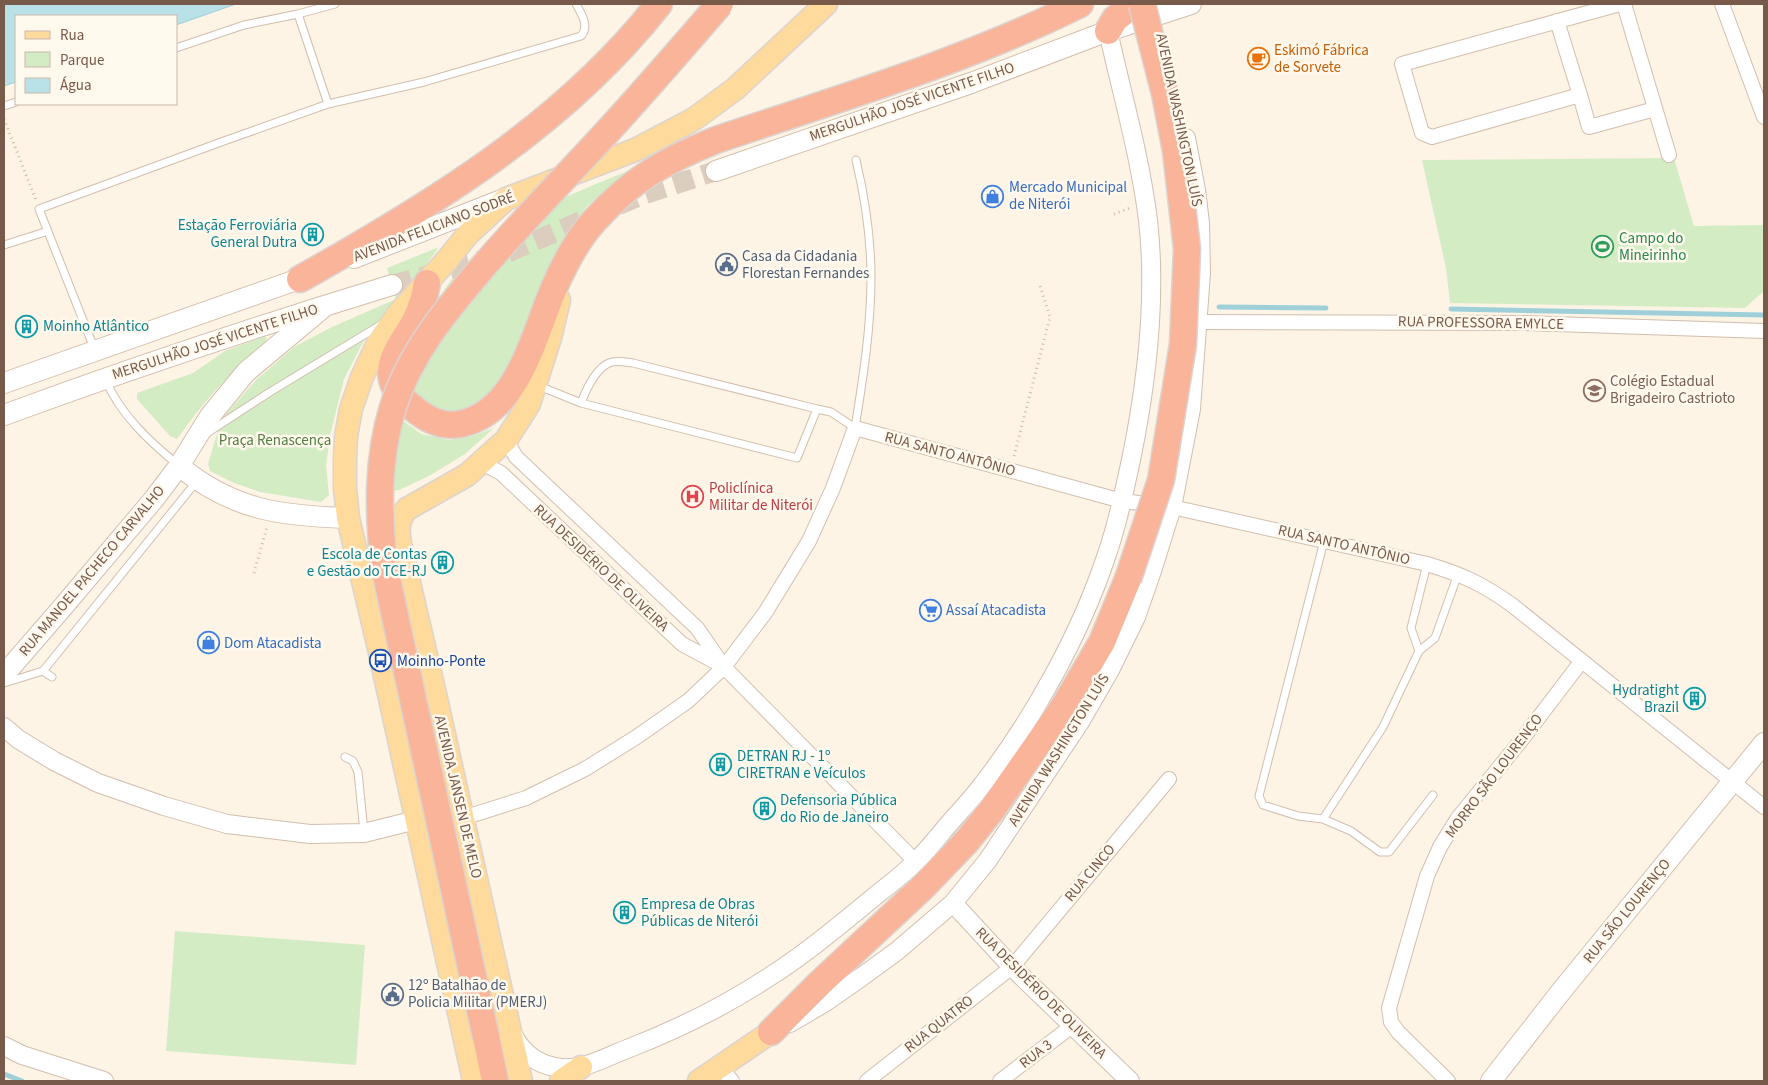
<svg xmlns="http://www.w3.org/2000/svg" width="1768" height="1085" font-family="'Source Sans 3',sans-serif">
	<rect width="100%" height="100%" fill="#fdf4e6"/>
	<!-- green -->
	<path fill="#d3ecc3" d="M1674,158L1694,226L1764,225V292L1758,296L1745,308L1450,303L1446,268L1422,160Z
		M628,171L586,207L567,237L522,343L496,394L452,417C423,408 411,399 413,367C414,357 413,346 415,336C418,327 427,316 433,307C479,230 548,203 628,171Z
		M439,247L399,301L367,335L344,379L330,436L326,465L329,495L321,502L260,492L234,483L210,471L208,464L221,420L256,380L294,347L332,327L396,299L387,268Z
		M265,336L267,340C233,369 203,402 177,439L170,436L137,399V393L193,373L225,351Z
		M402,420L421,434L449,440L473,436L494,428L465,454L429,476L399,490L370,494L369,461L376,428Z
		M175,931L365,945L356,1065L166,1051Z"/>
	<!-- water -->
	<path fill="#b9e1e8" stroke="#9fd0da" d="M4,4H236L176,25V16H16V82L4,86Z"/>
	<g fill="none" stroke-linecap="round" stroke-linejoin="round">
		<!-- stream -->
		<path stroke="#9fd0da" stroke-width="5" d="M1219,307L1326,308
			M1451,309L1764,315
			M4,1074L22,1081"/>
		<!-- secondary-tunnel -->
		<path stroke="#dccebf" stroke-width="20" stroke-dasharray="20 10" stroke-linecap="butt" d="M392,285L502,255L642,195L716,171"/>
		<defs>
			<path id="service" d="M298,14L328,104
				M176,48L244,25L298,14L335,4
				M4,106L16,102
				M4,245L48,231
				M94,348L39,209L224,141L328,104L424,82L581,36C590,26 581,13 576,4
				M106,381C121,415 149,441 178,465
				M539,386L581,403
				M817,409L797,458L581,403C586,390 595,369 609,363C616,360 625,362 633,363L817,409L831,412L855,428C863,378 871,328 871,277C871,238 865,198 856,160
				M207,433L270,392L382,324
				M1324,541L1259,796L1263,805L1298,816L1323,819L1383,727L1419,651L1435,638L1458,574
				M1419,651L1411,628L1427,564
				M43,671L197,481
				M4,683L43,671L52,677
				M345,757L353,761L358,772L364,832
				M1323,819L1351,831L1380,852H1389L1433,795"/>
			<path id="minor" d="M1624,4L1669,155
				M1722,4L1764,117
				M1557,21L1580,95L1432,137L1422,133L1402,64L1620,4
				M1580,95L1589,127L1655,109
				M1198,322L1523,323L1764,331
				M506,440L516,457L697,628L724,667L916,862
				M482,463L501,473L682,644L721,665
				M463,818L526,798L585,769L635,738L688,701L724,667L765,613L809,541L833,488L855,428L1122,501L1172,507L1427,564C1463,575 1481,583 1512,605L1764,807
				M720,1067L732,1081
				M867,1081L1012,967L1169,779
				M1000,1081L1072,1026
				M1448,1081L1398,1032L1391,1022L1389,1008L1427,876L1440,847L1458,818L1523,738L1581,662"/>
			<path id="tertiary" d="M4,727L18,739L54,761L98,783L164,806L227,824L310,834L364,833L416,820
				M953,903L1012,967L1130,1081
				M790,1023L824,1003L860,978L897,951L953,903L988,860L1080,722L1110,670L1136,617L1152,571L1172,507L1191,409L1201,273L1200,223L1196,190L1186,138
				M513,1035C523,1054 539,1066 562,1068C584,1070 606,1057 627,1049C676,1030 725,1006 769,977C804,955 836,928 868,902C883,889 901,877 915,862C927,851 937,838 947,826C959,812 972,799 983,784C1034,718 1081,633 1107,554C1118,523 1124,492 1131,460C1147,382 1157,300 1148,220C1140,156 1122,94 1108,31
				M4,1046L22,1055L104,1081"/>
			<path id="secondary" d="M716,171L971,83L1108,31L1191,4
				M354,258L504,199
				M4,383L313,274
				M4,415C132,368 261,325 392,285
				M179,466C233,510 280,516 348,518
				M4,675L62,608L154,499L179,466L210,416L246,372L325,306
				M1491,1081L1563,989L1764,743"/>
			<path id="primary" d="M474,1081L378,644L348,518L345,488V457L346,436L351,409L362,377L378,343L398,314L447,260L468,234L506,199L635,150L694,119L735,89L826,4
				M521,1081L435,694L400,544C398,531 397,520 407,509L467,475L506,440L529,404L550,338L559,300
				M561,1081L581,1067
				M699,1081L771,1032"/>
			<path id="motorway" d="M1108,31L1115,19L1134,4
				M300,279C432,205 565,124 659,4
				M427,283C425,295 422,307 416,319C408,336 391,353 391,373C392,391 405,402 418,412C430,421 445,427 460,424C518,413 534,334 554,288C564,265 578,238 595,220C632,179 666,160 716,140C837,99 966,61 1080,4
				M771,1032L820,983L923,887L967,841L991,811L1065,705L1102,642L1128,579
				M486,1037L495,1081"/>
		</defs>
		<!-- service casing -->
		<use href="#service" stroke="#d1bead" stroke-width="9"/>
		<!-- minor casing -->
		<use href="#minor" stroke="#d1bead" stroke-width="16"/>
		<!-- tertiary casing -->
		<use href="#tertiary" stroke="#d1bead" stroke-width="20"/>
		<!-- secondary casing -->
		<use href="#secondary" stroke="#d4beab" stroke-width="22"/>
		<!-- primary casing -->
		<use href="#primary" stroke="#dcd4d0" stroke-width="25"/>
		<!-- motorway casing -->
		<use href="#motorway" stroke="#dcd4d0" stroke-width="29"/>
		<!-- path -->
		<path stroke="#d9b69f" stroke-width="3" stroke-dasharray="1 4" stroke-linecap="butt" d="M4,119L36,200
			M1114,214L1130,208
			M1014,456L1050,317L1039,283
			M254,573L267,527"/>
		<!-- service -->
		<use href="#service" stroke="#fff" stroke-width="7"/>
		<!-- minor -->
		<use href="#minor" stroke="#fff" stroke-width="14"/>
		<!-- tertiary -->
		<use href="#tertiary" stroke="#fff" stroke-width="18"/>
		<!-- secondary -->
		<use href="#secondary" stroke="#fff" stroke-width="20"/>
		<!-- primary -->
		<use href="#primary" stroke="#feda9c" stroke-width="22"/>
		<!-- motorway -->
		<use href="#motorway" stroke="#f9b49a" stroke-width="26"/>
		<defs>
			<path id="motorway-bridge" d="M1128,579L1161,480L1183,344L1187,249L1176,151L1165,94L1142,4
				M486,1037L384,565C378,512 377,459 393,407C410,353 446,310 482,268C518,226 557,186 595,145C638,99 679,51 720,4"/>
		</defs>
		<!-- motorway-bridge casing -->
		<use href="#motorway-bridge" stroke="#dcd4d0" stroke-width="29" stroke-linecap="butt"/>
		<!-- motorway-bridge -->
		<use href="#motorway-bridge" stroke="#f9b49a" stroke-width="26"/>
	</g>
	<!-- icons -->
	<defs>
		<symbol id="cafe-ring" viewBox="-11 -11 22 22"><circle r="9.5" fill="#fff8ed" stroke="#e8710a" stroke-width="1.5"/><path d="M-5.5-4.5H6V0H3Q3 3.5 0 3.5H-2.5Q-5.5 3.5-5.5 0ZM3-3.2v2h1.7v-2ZM-6 4.5H4V6H-6Z" fill="#e8710a"/></symbol>
		<symbol id="shop-ring" viewBox="-11 -11 22 22"><circle r="9.5" fill="#fff8ed" stroke="#3f7fe0" stroke-width="1.5"/><path d="M-5-2.5h2.3a2.7 3.5 0 0 1 5.4 0H5L5.5 6h-11ZM-1.5-2.5h3a1.5 2.3 0 0 0-3 0Z" fill="#3f7fe0"/></symbol>
		<symbol id="building-ring" viewBox="-11 -11 22 22"><circle r="9.5" fill="#fff8ed" stroke="#0f9aa8" stroke-width="1.5"/><path d="M-4-6H4V6H1V3H-1V6H-4ZM-2.5-4.3h1.7v1.8h-1.7ZM.8-4.3h1.7v1.8H.8ZM-2.5-1h1.7V.8h-1.7ZM.8-1h1.7V.8H.8Z" fill="#0f9aa8"/></symbol>
		<symbol id="stadium-ring" viewBox="-11 -11 22 22"><circle r="9.5" fill="#fff8ed" stroke="#2e9e5b" stroke-width="1.5"/><path d="M0-5a6.5 5 0 1 0 0 10a6.5 5 0 1 0 0-10ZM-3.5-1.8h7v3.6h-7Z" fill="#2e9e5b"/></symbol>
		<symbol id="civic-ring" viewBox="-11 -11 22 22"><circle r="9.5" fill="#fff8ed" stroke="#5c6f8a" stroke-width="1.5"/><path d="M-.6-6.5H3V-4.5H.6V-3L4-1V1h2V6H-6V1h2V-1L-.6-3ZM-1.2 2.5V6h2.4V2.5Z" fill="#5c6f8a"/></symbol>
		<symbol id="school-ring" viewBox="-11 -11 22 22"><circle r="9.5" fill="#fff8ed" stroke="#8d6e63" stroke-width="1.5"/><path d="M0-5L7-2L0 1L-7-2ZM-4 1L0 2.5L4 1V4Q0 6-4 4Z" fill="#8d6e63"/></symbol>
		<symbol id="hospital-ring" viewBox="-11 -11 22 22"><circle r="9.5" fill="#fff8ed" stroke="#e0444e" stroke-width="1.5"/><path d="M-5-5h3v3.5h4V-5h3V5h-3V1.5h-4V5h-3Z" fill="#e0444e"/></symbol>
		<symbol id="supermarket-ring" viewBox="-11 -11 22 22"><circle r="9.5" fill="#fff8ed" stroke="#3f7fe0" stroke-width="1.5"/><path d="M-6-5.5h2.5l.6 2H6L4.5 2H-2.5L-4.4-4H-6ZM-1.5 3.2a1.3 1.3 0 1 0 .1 0ZM3 3.2a1.3 1.3 0 1 0 .1 0Z" fill="#3f7fe0"/></symbol>
		<symbol id="bus-ring" viewBox="-11 -11 22 22"><circle r="9.5" fill="#fff8ed" stroke="#1a4fb4" stroke-width="1.5"/><path d="M-5-6H5V4H4V6H2V4H-2V6H-4V4H-5ZM-3.5-4V0h7V-4ZM-3.5 1.2v1.5H-2V1.2ZM2 1.2v1.5H3.5V1.2Z" fill="#1a4fb4"/></symbol>
	</defs>
	<g fill-rule="evenodd">
		<use href="#cafe-ring" x="1246" y="46" width="25" height="25"/>
		<use href="#shop-ring" x="980" y="184" width="25" height="25"/>
		<use href="#building-ring" x="300" y="222" width="25" height="25"/>
		<use href="#stadium-ring" x="1590" y="234" width="25" height="25"/>
		<use href="#civic-ring" x="714" y="252" width="25" height="25"/>
		<use href="#building-ring" x="14" y="314" width="25" height="25"/>
		<use href="#school-ring" x="1582" y="378" width="25" height="25"/>
		<use href="#hospital-ring" x="680" y="484" width="25" height="25"/>
		<use href="#building-ring" x="430" y="550" width="25" height="25"/>
		<use href="#supermarket-ring" x="918" y="598" width="25" height="25"/>
		<use href="#shop-ring" x="196" y="630" width="25" height="25"/>
		<use href="#bus-ring" x="368" y="648" width="25" height="25"/>
		<use href="#building-ring" x="1682" y="686" width="25" height="25"/>
		<use href="#building-ring" x="708" y="752" width="25" height="25"/>
		<use href="#building-ring" x="752" y="796" width="25" height="25"/>
		<use href="#building-ring" x="612" y="900" width="25" height="25"/>
		<use href="#civic-ring" x="380" y="982" width="25" height="25"/>
	</g>
	<g text-anchor="middle" dominant-baseline="central" stroke-width="5" stroke-linejoin="round" paint-order="stroke">
		<!-- food labels -->
		<g font-size="15" fill="#c56008" stroke="#fff8ed" text-anchor="start">
			<text x="1274" y="50">Eskimó Fábrica<tspan x="1274" dy="17">de Sorvete</tspan></text>
		</g>
		<!-- street labels -->
		<g font-size="15" fill="#775a49" stroke="#fff8ed">
			<text transform="translate(912 102) rotate(-19)">MERGULHÃO JOSÉ VICENTE FILHO</text>
			<text transform="translate(1179 120) rotate(78)">AVENIDA WASHINGTON LUÍS</text>
			<text transform="translate(434 227) rotate(-21)">AVENIDA FELICIANO SODRÉ</text>
			<text transform="translate(1481 323) rotate(1)">RUA PROFESSORA EMYLCE</text>
			<text transform="translate(215 342) rotate(-18)">MERGULHÃO JOSÉ VICENTE FILHO</text>
			<text transform="translate(950 454) rotate(15)">RUA SANTO ANTÔNIO</text>
			<text transform="translate(1344 545) rotate(13)">RUA SANTO ANTÔNIO</text>
			<text transform="translate(601 568) rotate(43)">RUA DESIDÉRIO DE OLIVEIRA</text>
			<text transform="translate(92 571) rotate(-50)">RUA MANOEL PACHECO CARVALHO</text>
			<text transform="translate(1059 750) rotate(-58)">AVENIDA WASHINGTON LUÍS</text>
			<text transform="translate(1494 776) rotate(-53)">MORRO SÃO LOURENÇO</text>
			<text transform="translate(458 797) rotate(77)">AVENIDA JANSEN DE MELO</text>
			<text transform="translate(1090 873) rotate(-50)">RUA CINCO</text>
			<text transform="translate(1627 911) rotate(-51)">RUA SÃO LOURENÇO</text>
			<text transform="translate(1041 993) rotate(45)">RUA DESIDÉRIO DE OLIVEIRA</text>
			<text transform="translate(939 1024) rotate(-38)">RUA QUATRO</text>
			<text transform="translate(1036 1054) rotate(-38)">RUA 3</text>
		</g>
		<!-- shop labels -->
		<g font-size="15" fill="#366cbe" stroke="#fff8ed" text-anchor="start">
			<text x="1009" y="187">Mercado Municipal<tspan x="1009" dy="17">de Niterói</tspan></text>
			<text x="946" y="610">Assaí Atacadista</text>
			<text x="224" y="643">Dom Atacadista</text>
		</g>
		<!-- culture labels -->
		<g font-size="15" fill="#0d838f" stroke="#fff8ed" text-anchor="start">
			<text x="297" y="225" text-anchor="end">Estação Ferroviária<tspan x="297" dy="17">General Dutra</tspan></text>
			<text x="43" y="326">Moinho Atlântico</text>
			<text x="427" y="554" text-anchor="end">Escola de Contas<tspan x="427" dy="17">e Gestão do TCE-RJ</tspan></text>
			<text x="1679" y="690" text-anchor="end">Hydratight<tspan x="1679" dy="17">Brazil</tspan></text>
			<text x="737" y="756">DETRAN RJ - 1º<tspan x="737" dy="17">CIRETRAN e Veículos</tspan></text>
			<text x="780" y="800">Defensoria Pública<tspan x="780" dy="17">do Rio de Janeiro</tspan></text>
			<text x="641" y="904">Empresa de Obras<tspan x="641" dy="17">Públicas de Niterói</tspan></text>
		</g>
		<!-- leisure labels -->
		<g font-size="15" fill="#27864d" stroke="#fff8ed" text-anchor="start">
			<text x="1619" y="238">Campo do<tspan x="1619" dy="17">Mineirinho</tspan></text>
		</g>
		<!-- service labels -->
		<g font-size="15" fill="#4e5e75" stroke="#fff8ed" text-anchor="start">
			<text x="742" y="256">Casa da Cidadania<tspan x="742" dy="17">Florestan Fernandes</tspan></text>
			<text x="408" y="985">12º Batalhão de<tspan x="408" dy="17">Policia Militar (PMERJ)</tspan></text>
		</g>
		<!-- education labels -->
		<g font-size="15" fill="#785e54" stroke="#fff8ed" text-anchor="start">
			<text x="1610" y="381">Colégio Estadual<tspan x="1610" dy="17">Brigadeiro Castrioto</tspan></text>
		</g>
		<!-- park labels -->
		<g font-size="15" fill="#527e41" stroke="#fff8ed">
			<text x="275" y="440">Praça Renascença</text>
		</g>
		<!-- health labels -->
		<g font-size="15" fill="#be3a42" stroke="#fff8ed" text-anchor="start">
			<text x="709" y="488">Policlínica<tspan x="709" dy="17">Militar de Niterói</tspan></text>
		</g>
		<!-- transit labels -->
		<g font-size="15" fill="#164399" stroke="#fff8ed" text-anchor="start">
			<text x="397" y="661">Moinho-Ponte</text>
		</g>
	</g>
	<!-- border -->
	<rect width="1768" height="1085" fill="none" stroke="#775a49" stroke-width="10"/>
	<!-- legend -->
	<rect x="15" y="15" width="162" height="90" fill="#fff8ed" stroke="#c9b9ab"/>
	<rect x="25" y="31" width="25" height="8" fill="#feda9c" stroke="#c9b9ab"/>
	<text x="60" y="40" font-size="15" fill="#775a49">Rua</text>
	<rect x="25" y="52" width="25" height="15" fill="#d3ecc3" stroke="#c9b9ab"/>
	<text x="60" y="65" font-size="15" fill="#775a49">Parque</text>
	<rect x="25" y="78" width="25" height="15" fill="#b9e1e8" stroke="#c9b9ab"/>
	<text x="60" y="90" font-size="15" fill="#775a49">Água</text>
</svg>
